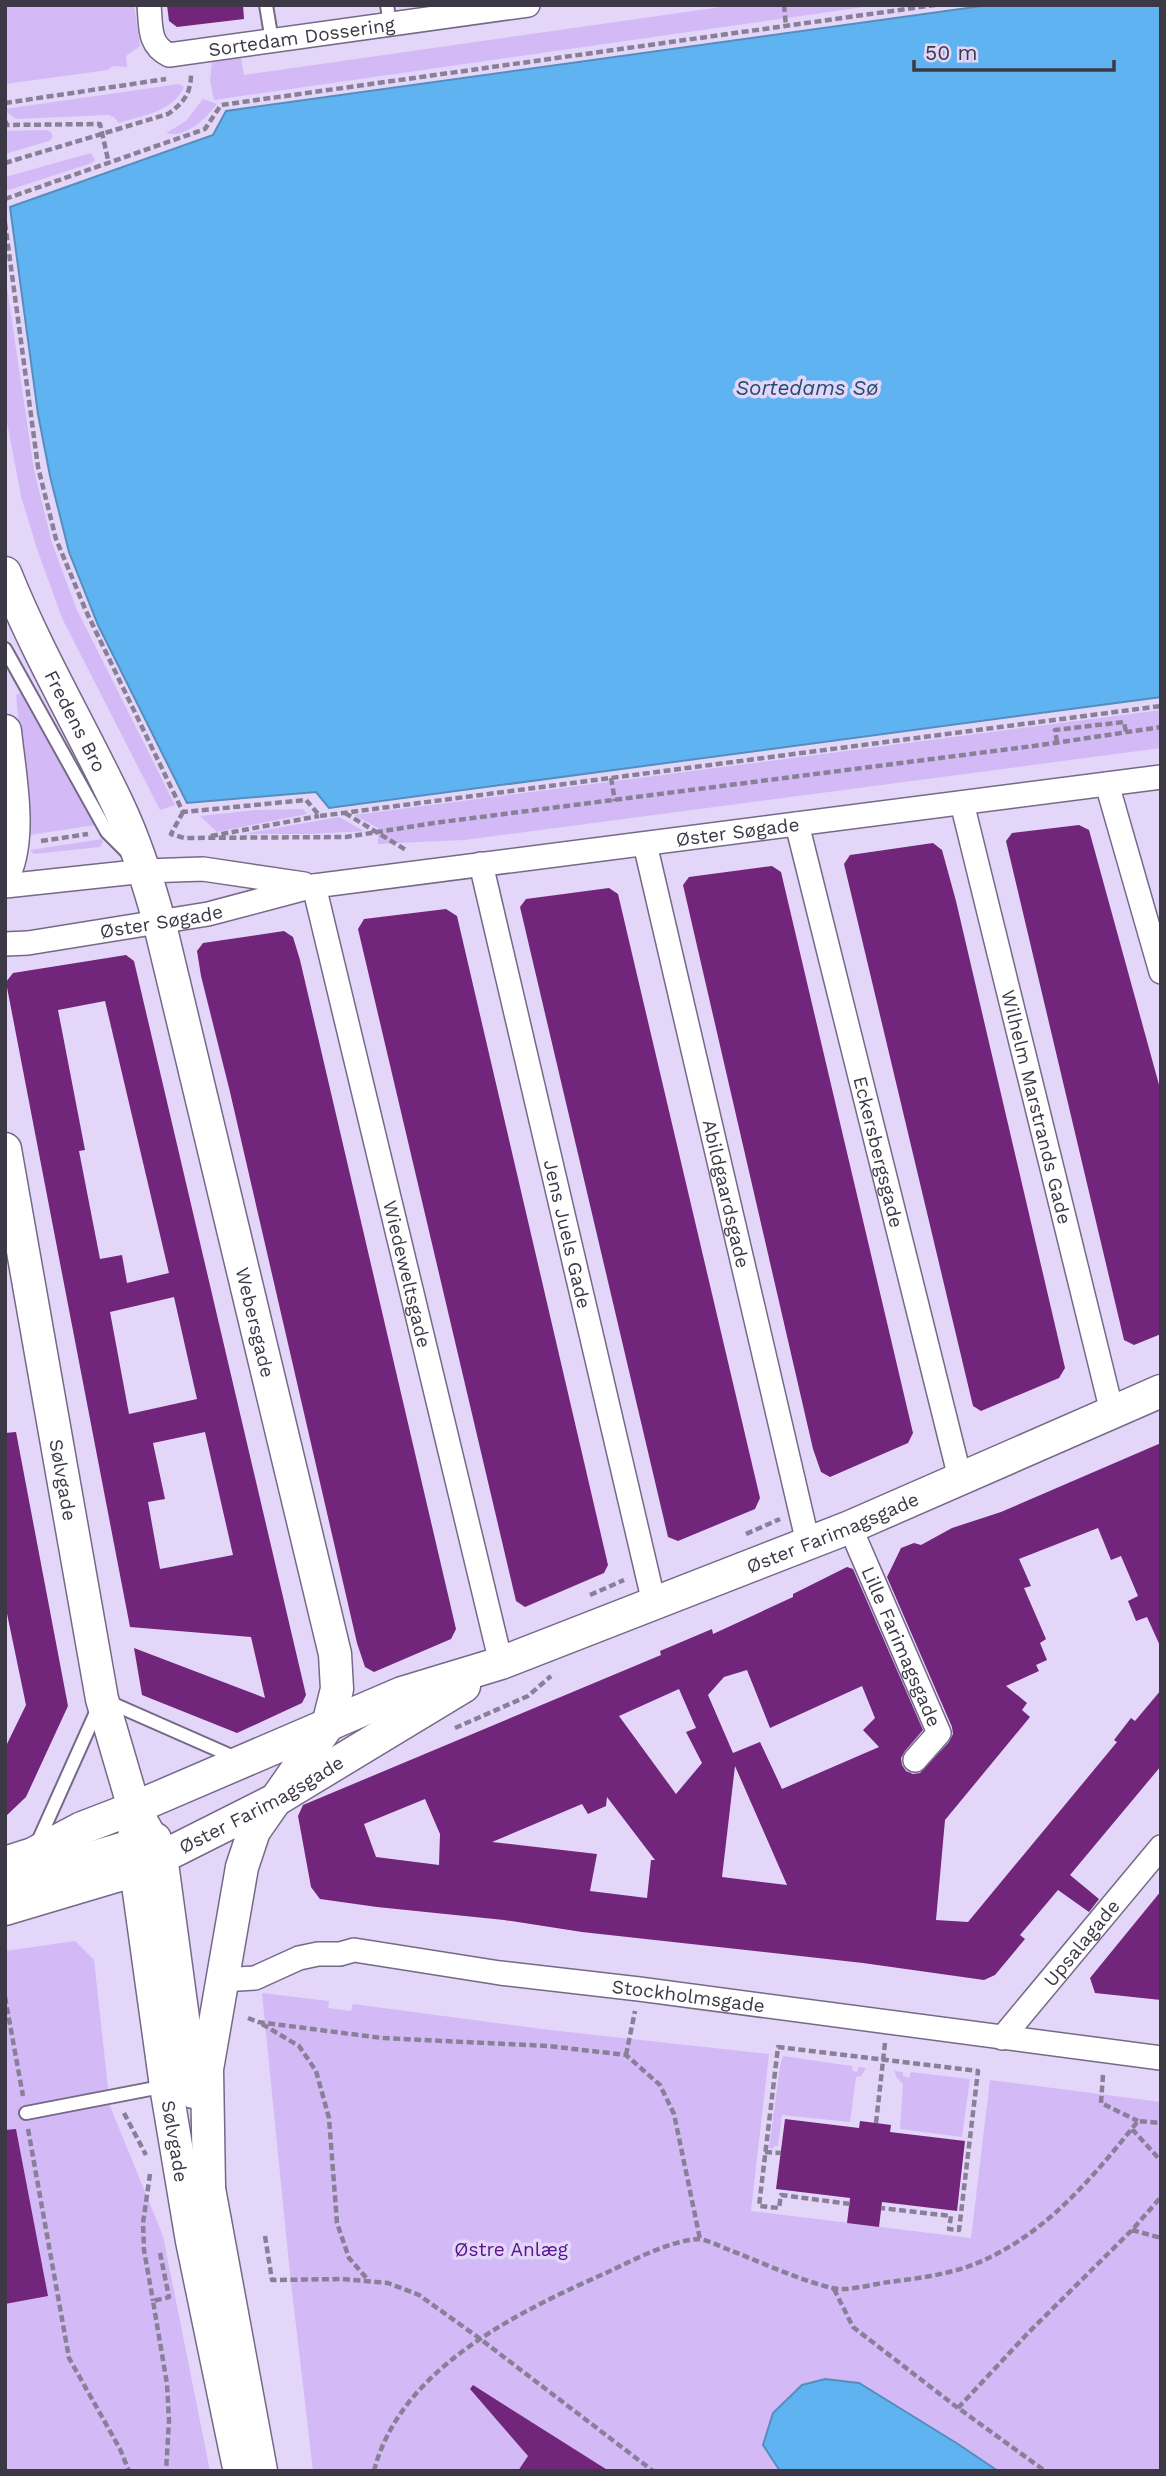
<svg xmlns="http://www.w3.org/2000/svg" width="1166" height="2476" font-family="'Work Sans',sans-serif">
	<rect width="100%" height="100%" fill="#e4d6f9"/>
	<!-- green -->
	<path fill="#d3baf7" d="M5,5H134L140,46L126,56L127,67L113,66L108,70L5,84Z
		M735,5H877L214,100L210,80L212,62L241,58L244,75Z
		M179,84L184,87C173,112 143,115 119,123L114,117L108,115L16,119L5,111V109Z
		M203,99L217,104C206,118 186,139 166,133L186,121Z
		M46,130L51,132L53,137L49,141L5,154V131Z
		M91,153L95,160L92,163L6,191L5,177Z
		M5,274L34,470L52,543L77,610L175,805L160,810L62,618L37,549L21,496L5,412Z
		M20,693L95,825L30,835L16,695Z
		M1161,710V748L464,840L378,844V828L354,815Z
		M303,809L307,814L217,832L200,816L257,810Z
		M339,817L364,831L312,834H243Z
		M102,839L103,842L100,847L34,854L30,850Z
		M75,1941L94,1960L110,2106L163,2236L210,2471H5V1951Z
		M262,1993L329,2001L328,2008L351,2011L353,2004L550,2030L769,2054L751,2211L954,2236L971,2238L990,2080L1161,2102V2471H313L290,2274Z
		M783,2056L852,2066L853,2071L857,2072L859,2067L866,2068L861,2076L856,2077L850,2122L782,2115L778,2146H774L773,2149L769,2148L780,2066Z
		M894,2071L903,2072V2076L909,2078L911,2072L970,2079L962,2137L900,2129L903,2084L897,2078Z"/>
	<!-- water -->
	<path fill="#5fb3f1" stroke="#558ebe" stroke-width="2" d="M989,5H1161V697L329,808L316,792L187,803L98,625L69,552L50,476L38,414L10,207L213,135L226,111Z
		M825,2379L859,2383L958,2444L998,2471H780L763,2445L773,2413L802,2385Z"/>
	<!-- building -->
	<path fill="#71257b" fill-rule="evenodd" d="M167,5H243L244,19L177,27L169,21Z
		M1079,825L1089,830L1161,1092V1334L1134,1345L1124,1340L1006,841L1012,833Z
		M933,843L942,850L956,901L1065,1368L1059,1378L981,1411L973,1406L844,864L850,855Z
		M772,866L781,872L913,1433L908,1443L830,1477L821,1472L813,1449L683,885L689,877Z
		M609,888L618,894L760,1498L755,1509L678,1541L668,1537L520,907L526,899Z
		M446,909L457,916L608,1565L604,1573L525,1607L516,1601L358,929L364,919Z
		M284,931L293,937L300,960L456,1629L451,1639L374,1672L365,1667L357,1643L230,1092L201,976L197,951L203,943Z
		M126,955L134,961L306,1695L302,1703L237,1733L142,1695L134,1648L265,1698L251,1637L130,1627L6,982L13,973ZM105,1001L169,1273L127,1283L122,1255L100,1259L79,1151L85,1150L58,1010ZM174,1297L197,1399L129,1414L110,1312ZM205,1432L233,1555L160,1569L148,1502L165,1499L153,1443Z
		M16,1432L68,1706L26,1797L5,1817V1748L26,1705L5,1604V1433Z
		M1161,1443V1648L1147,1617L1136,1621L1128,1601L1138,1596L1121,1556L1111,1560L1098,1528L1019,1559L1031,1586L1024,1588L1046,1639L1040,1643L1047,1660L1036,1665L1039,1671L1006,1686L1027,1703L1022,1710L1030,1717L945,1820L936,1920L968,1922L1117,1742L1114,1740L1131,1718L1135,1721L1161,1690V1766L1070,1875L1099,1899L1089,1912L1058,1890L1020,1935L1025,1939L995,1975L984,1980L863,1963L582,1932L504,1920L377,1907L320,1899L311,1887L298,1816L303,1805L661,1655L660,1651L712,1629L713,1634L793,1597V1594L847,1567L853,1569L923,1730L905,1751L901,1758L902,1765L906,1771L913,1774L920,1773L949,1742L953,1734L952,1727L887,1577L901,1548L914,1543L921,1545L952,1528L1001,1512ZM747,1670L770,1728L862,1686L875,1718L863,1730L879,1747L782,1789L760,1742L733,1753L708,1695L724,1677ZM679,1689L696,1728L686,1732L702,1763L676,1794L619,1716ZM735,1766L787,1885L722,1877ZM607,1797L655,1860H651L647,1898L590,1891L597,1854L492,1842L582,1804L588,1814L606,1806ZM425,1799L440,1834L439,1865L376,1857L364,1824Z
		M1161,1891V2000L1095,1993L1090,1978Z
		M785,2119L859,2128L860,2121L876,2123L891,2125L890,2132L965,2141L957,2211L882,2202L879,2227L847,2223L850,2198L776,2189Z
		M16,2129L48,2296L5,2304V2130Z
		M473,2385L609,2471H518L528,2456L470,2389Z"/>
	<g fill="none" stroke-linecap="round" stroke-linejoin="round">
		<defs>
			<path id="lane" d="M266,5L272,41
				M387,5L390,24
				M5,649L107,832L128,853
				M36,1846L102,1699L236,1758
				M26,2113L166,2086"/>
			<g id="street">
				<path id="s1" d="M149,5C151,26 148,45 169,55L528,5"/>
				<path d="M1107,784L1161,972"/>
				<path id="s2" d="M962,803L1112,1412"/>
				<path id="s3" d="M797,824L960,1478"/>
				<path id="s4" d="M645,844L808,1543"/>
				<path id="s5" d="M481,864L654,1603"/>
				<path d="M5,886L145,871L203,869L304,884"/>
				<path id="s6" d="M314,886L501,1663"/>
				<path id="s7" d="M5,944L28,943L208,914L314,886L1161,777"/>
				<path id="s8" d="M850,1527L939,1733L915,1760"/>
				<path id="s9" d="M221,1980L255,1978L299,1958L318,1954H340L354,1950L500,1973L639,1989L1161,2058"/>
				<path id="s10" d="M1002,2038L1161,1847"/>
			</g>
			<g id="secondary">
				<path id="s11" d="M5,573C37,653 81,727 118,805C136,843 148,881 159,921L335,1654L337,1689L328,1725L254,1831L242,1867L207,2069L209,2188"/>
				<path d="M5,731C9,772 22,833 5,872"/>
				<path id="s12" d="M5,1149L102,1699L134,1808L161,1856L193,2092"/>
				<path id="s13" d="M134,1813L136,1870L166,2086L192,2241L238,2463"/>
				<path id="s14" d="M5,1863L33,1854L82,1828L134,1808L402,1693L501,1663L850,1527L1161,1391"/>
				<path d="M10,1882L155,1839"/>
				<path id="s15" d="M5,1909L136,1870L279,1798L464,1686"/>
				<path d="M205,2167L261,2471"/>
			</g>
		</defs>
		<!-- lane casing -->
		<use href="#lane" stroke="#756988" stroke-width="16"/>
		<!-- street casing -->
		<use href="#street" stroke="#756988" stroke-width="26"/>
		<!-- secondary casing -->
		<use href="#secondary" stroke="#756988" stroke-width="35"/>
		<!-- path -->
		<path stroke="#898098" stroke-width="4.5" stroke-dasharray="7 3.5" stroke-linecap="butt" d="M784,5L786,26
			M5,103L166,79
			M5,121L7,125L100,124L109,164
			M5,163L168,114C183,103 191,94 191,74
			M5,199L205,129L221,105L935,5
			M5,223L38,467L56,539L86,611L183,812L306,800L320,816L1161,706
			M1057,742L1055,730L1124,722L1126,732
			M611,778L615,801
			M183,812L171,834L184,838L346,837L434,823L1041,745L1161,727
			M345,813L406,850
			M211,836L319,816
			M41,841L88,834
			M746,1534L780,1519
			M590,1595L624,1580
			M455,1728L528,1696L551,1676
			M5,1997L23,2096
			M248,2018L258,2022L382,2038L548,2046L626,2055L660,2085L674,2114L700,2239
			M262,2024L299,2046L316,2071L329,2118L337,2223L349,2258L369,2281
			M626,2055L635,2011
			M1103,2075L1101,2103L1138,2121
			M124,2113L146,2155
			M876,2123L885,2043
			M28,2129L69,2358L120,2449L129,2471
			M1132,2129L1161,2161
			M765,2152L781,2153
			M150,2174L143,2223L144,2250L153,2301
			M850,2204L781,2195L779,2208L759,2206L778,2047L978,2071L959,2230L949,2229L951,2216L881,2208
			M1132,2230L1161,2238
			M265,2236L272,2280L342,2279L388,2283L419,2295L479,2338L653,2471
			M160,2253L169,2297L153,2301L167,2384L169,2421L166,2471
			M834,2289L853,2327L954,2405L1045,2471
			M958,2408L1028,2333L1132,2230L1161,2197
			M374,2471C400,2368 520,2311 608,2272C636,2259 666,2242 698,2239C706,2239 719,2246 727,2249C761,2262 796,2279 832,2288C845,2292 874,2284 889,2282C914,2279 943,2275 967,2267C1041,2240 1090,2181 1138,2121L1161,2123"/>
		<!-- lane -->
		<use href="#lane" stroke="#fff" stroke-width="12"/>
		<!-- street -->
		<use href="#street" stroke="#fff" stroke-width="23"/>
		<!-- secondary -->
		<use href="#secondary" stroke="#fff" stroke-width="32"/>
	</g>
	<g text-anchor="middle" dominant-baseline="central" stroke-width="7" stroke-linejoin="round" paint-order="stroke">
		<!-- street labels -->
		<g font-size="19" fill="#3d3846" stroke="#e4d6f9">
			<text stroke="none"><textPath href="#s1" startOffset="191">Sortedam Dossering</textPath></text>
			<text stroke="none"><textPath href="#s11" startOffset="164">Fredens Bro</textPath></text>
			<text stroke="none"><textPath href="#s7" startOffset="742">Øster Søgade</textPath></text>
			<text stroke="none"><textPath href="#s7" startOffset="158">Øster Søgade</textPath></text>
			<text stroke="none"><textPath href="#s2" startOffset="313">Wilhelm Marstrands Gade</textPath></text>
			<text stroke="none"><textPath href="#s3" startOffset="338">Eckersbergsgade</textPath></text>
			<text stroke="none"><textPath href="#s4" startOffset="359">Abildgaardsgade</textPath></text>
			<text stroke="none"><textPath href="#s5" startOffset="380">Jens Juels Gade</textPath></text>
			<text stroke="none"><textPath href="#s6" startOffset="399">Wiedeweltsgade</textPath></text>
			<text stroke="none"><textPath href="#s11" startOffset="794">Webersgade</textPath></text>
			<text stroke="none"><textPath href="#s12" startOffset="336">Sølvgade</textPath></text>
			<text stroke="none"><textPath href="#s14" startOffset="892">Øster Farimagsgade</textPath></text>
			<text stroke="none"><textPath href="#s8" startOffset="130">Lille Farimagsgade</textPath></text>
			<text stroke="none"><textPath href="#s15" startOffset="278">Øster Farimagsgade</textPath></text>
			<text stroke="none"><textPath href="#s10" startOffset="124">Upsalagade</textPath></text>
			<text stroke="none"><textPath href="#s9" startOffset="476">Stockholmsgade</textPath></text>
			<text stroke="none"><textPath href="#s13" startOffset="331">Sølvgade</textPath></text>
		</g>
		<!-- park labels -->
		<g font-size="19" fill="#57118e" stroke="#e4d6f9">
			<text x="511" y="2249">Østre Anlæg</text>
		</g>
		<!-- water labels -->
		<g font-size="21" font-style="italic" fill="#224e6e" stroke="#e4d6f9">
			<text x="807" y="387">Sortedams Sø</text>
		</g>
	</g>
	<!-- border -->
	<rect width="1166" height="2476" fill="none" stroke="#3d3846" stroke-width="14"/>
	<!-- scale -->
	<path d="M914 60v10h200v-10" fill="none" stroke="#3d3846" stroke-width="3.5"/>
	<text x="925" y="60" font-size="21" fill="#3d3846" stroke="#e4d6f9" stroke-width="5" paint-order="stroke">50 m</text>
</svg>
